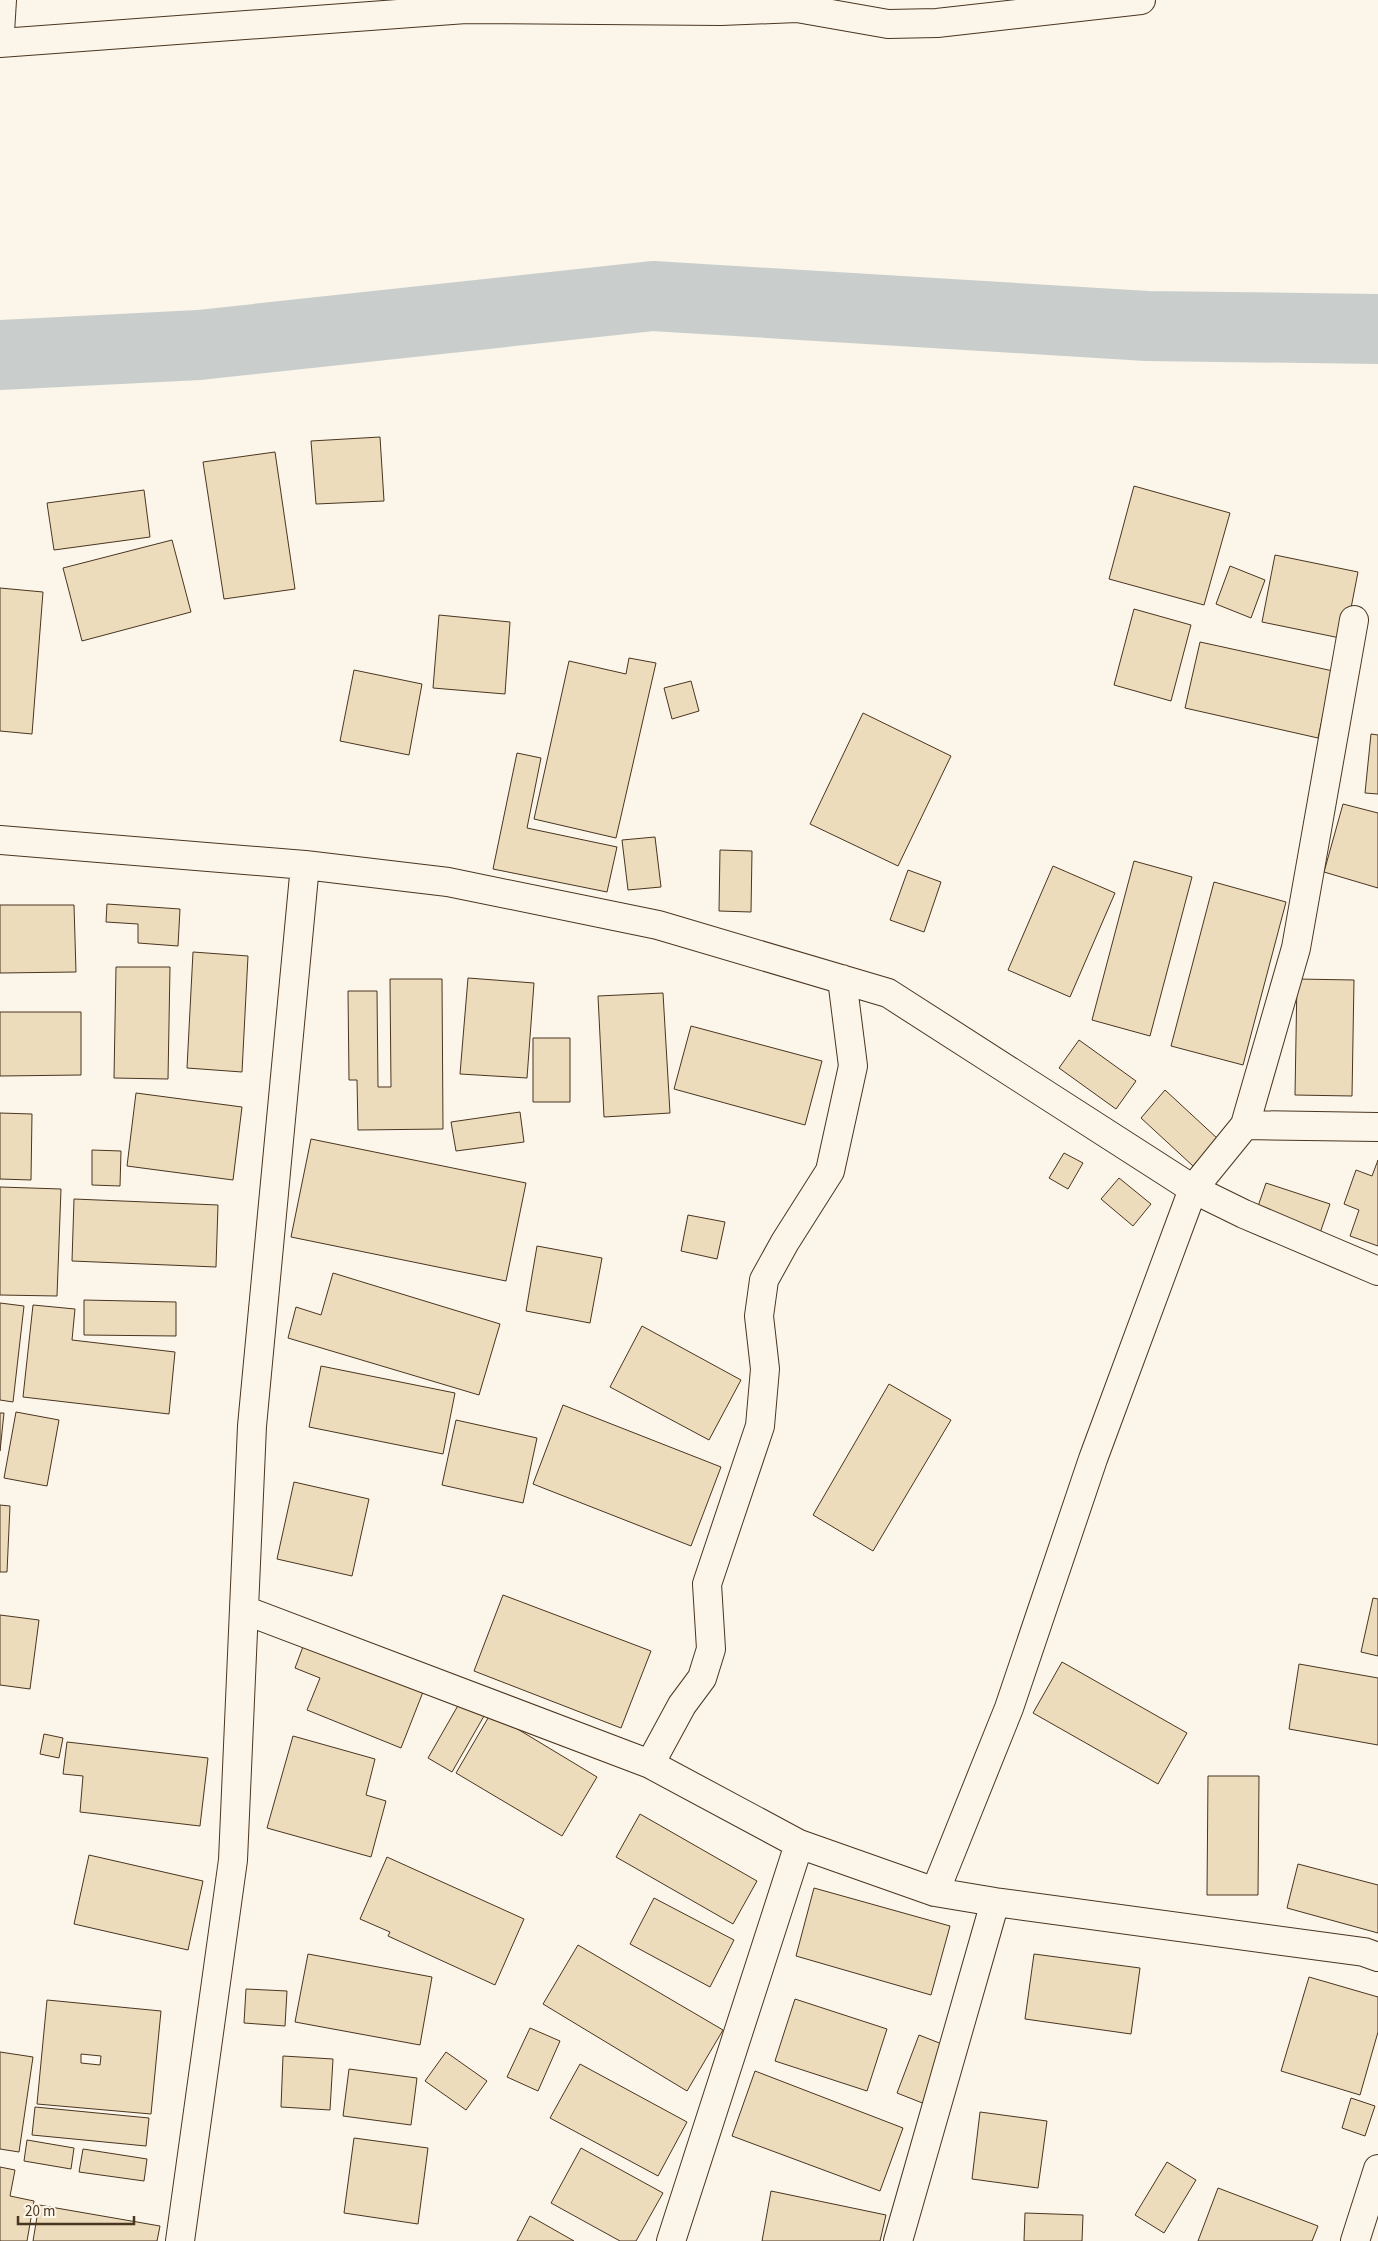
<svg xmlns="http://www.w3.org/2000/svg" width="1378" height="2241" font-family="'Source Sans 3',sans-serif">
	<rect width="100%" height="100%" fill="#fbf6e9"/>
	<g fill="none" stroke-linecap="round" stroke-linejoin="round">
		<!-- river -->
		<path stroke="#c9cecd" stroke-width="70" d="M0,355L199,345L653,296L1147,326L1378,329"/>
	</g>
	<!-- building -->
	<path fill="#ecdcbc" stroke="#4a3520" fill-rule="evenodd" d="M380,437L384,501L316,504L311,441Z
		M275,452L295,589L224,599L203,462Z
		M1134,486L1230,513L1204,605L1109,579Z
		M144,490L150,537L54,550L47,503Z
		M172,540L191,612L82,641L63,568Z
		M1275,555L1358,572L1345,639L1262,622Z
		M1230,566L1265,580L1251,618L1216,604Z
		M0,588L43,592L32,734L0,731Z
		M1134,609L1191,625L1171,701L1114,685Z
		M439,615L510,622L505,694L433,688Z
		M1200,642L1333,671L1318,738L1185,708Z
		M629,658L656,663L616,838L534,819L569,661L626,674Z
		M354,670L422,684L409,755L340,741Z
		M691,681L699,711L672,719L664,688Z
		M863,713L951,756L898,866L810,824Z
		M1371,734L1378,735V794L1365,793Z
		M517,753L541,758L527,828L617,847L607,892L493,869Z
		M1343,804L1378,813V888L1324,872Z
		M655,837L661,887L628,890L622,840Z
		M720,850L752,851L751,912L719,911Z
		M1134,861L1192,877L1150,1036L1092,1020Z
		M1053,866L1115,893L1070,997L1008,970Z
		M908,870L941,882L924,932L890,920Z
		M1214,882L1286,902L1243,1065L1171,1046Z
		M107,904L180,909L178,946L138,943V924L106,922Z
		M0,905H74L76,972L0,973Z
		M193,952L248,956L242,1072L187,1068Z
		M116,967H170L168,1079L114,1078Z
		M468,978L534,983L527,1078L460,1074Z
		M390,979H442L443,1129L358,1130L357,1080H349L348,991H377L378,1087H391Z
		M1297,979L1354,980L1352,1096L1295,1095Z
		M663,993L670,1113L604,1117L598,996Z
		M0,1012H81V1075L0,1076Z
		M691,1026L822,1061L805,1125L674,1089Z
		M533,1038H570V1102H533Z
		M1079,1040L1136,1081L1116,1109L1059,1068Z
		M1165,1090L1218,1139L1193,1166L1141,1118Z
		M136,1093L242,1107L233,1180L127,1166Z
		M520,1112L524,1142L456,1151L451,1122Z
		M0,1113L32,1114L31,1180L0,1179Z
		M311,1139L526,1183L506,1281L291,1237Z
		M92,1150L121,1151L120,1186L92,1185Z
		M1064,1153L1083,1163L1068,1189L1049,1178Z
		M1378,1160V1246L1350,1236L1359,1210L1344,1204L1356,1170L1372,1176Z
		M1119,1178L1151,1204L1133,1226L1101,1199Z
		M1266,1183L1330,1204L1319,1236L1255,1215Z
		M0,1187L61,1189L57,1296L0,1295Z
		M74,1199L218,1205L216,1267L72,1261Z
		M688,1215L725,1222L717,1259L681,1251Z
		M537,1246L602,1258L590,1323L526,1311Z
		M333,1273L500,1324L479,1395L288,1338L296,1307L321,1315Z
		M84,1300L176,1302V1336L84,1335Z
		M0,1303L24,1306L13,1402L0,1400Z
		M33,1305L75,1309L72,1340L175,1352L169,1414L23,1397Z
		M642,1326L741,1380L709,1440L610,1387Z
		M321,1366L455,1393L443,1454L309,1427Z
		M889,1384L951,1420L873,1551L813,1515Z
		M563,1405L721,1467L691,1546L533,1484Z
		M16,1412L59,1420L47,1486L4,1478Z
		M0,1413H4L0,1451Z
		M456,1420L537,1438L523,1503L442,1485Z
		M294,1482L369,1499L352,1576L277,1559Z
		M0,1505L10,1506L7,1572H0Z
		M503,1595L651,1651L621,1728L474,1671Z
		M1373,1598L1378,1599V1656L1361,1652Z
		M0,1615L39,1620L30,1689L0,1685Z
		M304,1644L423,1692L401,1748L307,1710L320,1678L295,1668Z
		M1062,1662L1187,1733L1158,1784L1033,1713Z
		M1299,1664L1378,1678V1745L1289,1729Z
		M460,1702L484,1716L452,1772L428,1758Z
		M491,1713L597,1777L562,1836L456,1773Z
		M44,1734L63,1738L59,1758L40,1754Z
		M293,1736L375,1759L366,1795L386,1801L371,1857L267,1828Z
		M67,1742L208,1758L200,1826L80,1812L83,1776L63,1774Z
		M1208,1776H1259L1258,1895H1207Z
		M640,1814L757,1881L733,1924L616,1857Z
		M89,1855L203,1881L188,1950L74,1924Z
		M387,1857L524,1919L495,1985L388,1936L390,1932L360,1919Z
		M1298,1864L1378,1885V1933L1287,1908Z
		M814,1888L950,1926L931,1995L796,1956Z
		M654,1898L734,1940L710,1987L630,1944Z
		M578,1945L723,2030L687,2091L543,2004Z
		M308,1954L432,1977L420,2045L295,2022Z
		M1034,1954L1140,1968L1131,2034L1025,2019Z
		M1309,1977L1378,1997V2032L1360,2095L1281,2071Z
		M246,1989L287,1991L285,2026L244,2023Z
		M795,1999L887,2029L867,2091L775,2061Z
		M47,2000L161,2011L151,2114L37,2104ZM81,2054L101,2056L100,2065L81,2063Z
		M530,2028L560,2041L538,2091L507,2077Z
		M919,2035L947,2046L925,2104L897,2093Z
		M0,2052L33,2057L19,2152L0,2149Z
		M446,2052L487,2081L466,2110L425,2081Z
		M283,2056L333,2059L330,2110L281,2107Z
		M580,2064L687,2122L658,2176L550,2118Z
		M349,2069L417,2078L411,2125L343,2116Z
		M755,2071L903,2128L880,2191L732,2136Z
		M1351,2098L1375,2106L1365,2136L1342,2128Z
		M35,2107L149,2118L146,2146L32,2135Z
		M980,2112L1047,2121L1038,2188L972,2179Z
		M354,2138L428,2148L418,2224L344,2213Z
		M27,2140L74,2148L71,2169L24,2161Z
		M581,2148L663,2193L636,2241H620L551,2203Z
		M83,2149L147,2159L144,2181L79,2172Z
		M1167,2162L1196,2180L1164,2233L1135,2215Z
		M0,2167L15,2170L10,2196L34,2201L27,2241H0Z
		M1218,2188L1318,2226L1312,2241H1198Z
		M771,2191L886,2215L880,2241H762Z
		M39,2205L160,2226L157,2241H33Z
		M1025,2213L1083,2215L1082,2241H1024Z
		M530,2216L574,2241H517Z"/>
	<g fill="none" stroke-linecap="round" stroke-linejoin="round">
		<defs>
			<path id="minor" d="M0,32L2,0
				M0,43L466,9L721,11L797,8L888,24L937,23L1141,0
				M0,840L305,865L448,882L658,925L888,993L1193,1189L1244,1214L1378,1271
				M1245,1125L1378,1127
				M244,1610L650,1764L799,1844L935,1892L995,1902L1364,1952L1378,1957
				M650,1764L682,1705L702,1678L711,1649L707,1584L760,1426L765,1369L759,1316L764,1280L785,1242L830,1171L853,1066L842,979
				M935,1892L1009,1708L1093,1459L1193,1189L1245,1125L1296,948L1354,620
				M180,2241L233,1860L252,1426L305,865
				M671,2241L799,1844
				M898,2241L995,1902
				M1355,2241L1378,2169"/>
		</defs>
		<!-- minor casing -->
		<use href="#minor" stroke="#4a3520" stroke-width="30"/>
		<!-- minor -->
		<use href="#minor" stroke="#fbf6e9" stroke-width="28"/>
	</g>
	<!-- scale -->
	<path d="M18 2216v8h116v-8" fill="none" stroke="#4a3520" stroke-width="2.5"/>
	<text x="25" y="2216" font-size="15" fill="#4a3520" stroke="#fbf6e9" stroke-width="4" paint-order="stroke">20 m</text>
</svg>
